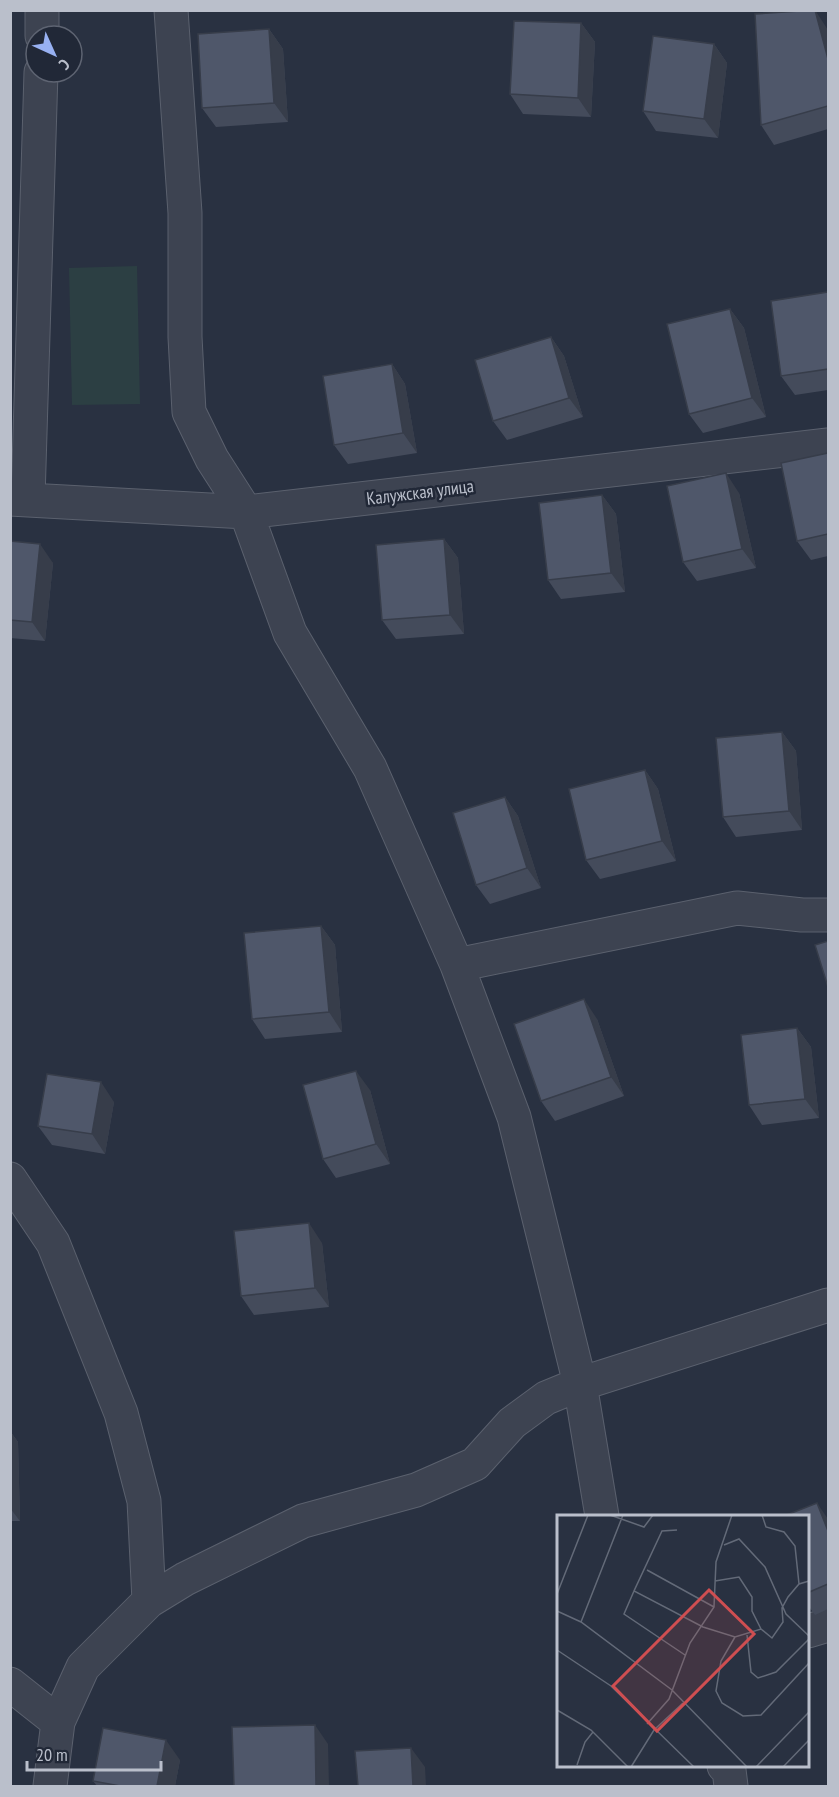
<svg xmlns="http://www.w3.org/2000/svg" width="839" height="1797" font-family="'PT Sans Narrow',sans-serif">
	<rect width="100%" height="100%" fill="#293141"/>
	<!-- green -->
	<path fill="#2c3f43" d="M137,266L140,404L72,405L69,268Z"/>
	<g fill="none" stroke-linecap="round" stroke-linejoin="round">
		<defs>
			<path id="minor" d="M171,10L185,213V337L189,412L212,459L246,512L290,633L370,768L457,965L514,1117L580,1384L602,1516
				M42,36V10
				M10,499L246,512L828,445
				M28,499L41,72
				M457,965L737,908L802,915H828
				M10,1179L53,1243L121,1413L144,1501L149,1601
				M808,1631L828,1625
				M10,1684L58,1722
				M724,1766L729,1770L731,1786
				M50,1786L58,1722L83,1667L149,1601L185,1579L303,1521L416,1490L475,1464L512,1423L546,1398L580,1384L828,1305"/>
		</defs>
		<!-- minor casing -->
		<use href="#minor" stroke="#5b616e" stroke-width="35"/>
		<!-- minor -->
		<use href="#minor" stroke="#3d4351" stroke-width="33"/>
	</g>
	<!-- wall -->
	<path fill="#444b5b" d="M581,23L595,42L591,117L523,114L510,94Z
		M269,29L283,49L288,122L216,127L202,108Z
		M828,30V129L774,145L761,125Z
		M714,44L727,63L718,138L656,131L643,111Z
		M828,292V390L795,395L781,376Z
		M730,309L744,328L766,417L703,433L689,414Z
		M551,337L564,356L583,417L507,440L493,421Z
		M392,364L405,384L417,453L348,464L334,445Z
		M828,453V556L811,560L797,541Z
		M739,493L756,568L697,581L683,562Z
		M602,495L616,514L625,592L561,599L548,580Z
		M444,539L458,558L464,634L396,639L382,620Z
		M10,541L53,563L45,641L10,638Z
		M782,732L796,751L802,830L736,837L723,817Z
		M645,770L658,789L676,861L600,879L586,860Z
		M505,797L518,816L541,888L490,904L476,885Z
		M321,926L335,945L342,1032L265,1039L252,1019Z
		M597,1019L624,1096L555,1121L541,1101Z
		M797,1028L811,1047L819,1118L762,1125L749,1105Z
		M370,1090L390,1164L336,1178L323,1159Z
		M114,1102L105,1154L52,1145L38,1126Z
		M322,1243L329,1307L254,1315L241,1296Z
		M10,1431L18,1442L20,1521H10Z
		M807,1516L828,1519V1609L815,1615L807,1604Z
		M180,1760L175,1786H97L93,1781Z"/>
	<!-- shaded-wall -->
	<path fill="#373d4a" d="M815,10L828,30V59Z
		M581,23L595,42L591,117L578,98Z
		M269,29L283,49L288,122L274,103Z
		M714,44L727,63L718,138L704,119Z
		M730,309L744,328L766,417L752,398Z
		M551,337L564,356L583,417L569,398Z
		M392,364L405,384L417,453L403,433Z
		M726,473L739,493L756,568L742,549Z
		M602,495L616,514L625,592L611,573Z
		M444,539L458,558L464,634L450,615Z
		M40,544L53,563L45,641L32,622Z
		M782,732L796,751L802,830L789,811Z
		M645,770L658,789L676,861L662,841Z
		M505,797L518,816L541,888L527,868Z
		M321,926L335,945L342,1032L329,1012Z
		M584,999L597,1019L624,1096L611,1077Z
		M797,1028L811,1047L819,1118L805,1099Z
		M356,1071L370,1090L390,1164L376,1144Z
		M101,1082L114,1102L105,1154L92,1134Z
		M309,1223L322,1243L329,1307L315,1288Z
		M10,1431L18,1442L20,1521L10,1508Z
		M817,1503L828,1519V1531Z
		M315,1725L328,1744L329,1786H316Z
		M166,1740L180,1760L175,1786H157Z
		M411,1748L425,1767L426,1786H413Z"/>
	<!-- building -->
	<path fill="#4f576a" stroke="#373d4a" stroke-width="1.5" d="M815,10L828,59V106L761,125L755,14Z
		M514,21L581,23L578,98L510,94Z
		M269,29L274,103L202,108L198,34Z
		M653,36L714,44L704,119L643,111Z
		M828,292V369L781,376L771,301Z
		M730,309L752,398L689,414L667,324Z
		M551,337L569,398L493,421L475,360Z
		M392,364L403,433L334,445L323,376Z
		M828,453V534L797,541L781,463Z
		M726,473L742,549L683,562L667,486Z
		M602,495L611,573L548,580L539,503Z
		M444,539L450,615L382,620L376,545Z
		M10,541L40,544L32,622L10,620Z
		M782,732L789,811L723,817L716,738Z
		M645,770L662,841L586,860L569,789Z
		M505,797L527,868L476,885L453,813Z
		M321,926L329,1012L252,1019L244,933Z
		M828,941V987L815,945Z
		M584,999L611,1077L541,1101L514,1024Z
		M797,1028L805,1099L749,1105L741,1035Z
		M356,1071L376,1144L323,1159L303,1085Z
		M47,1074L101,1082L92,1134L38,1126Z
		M309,1223L315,1288L241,1296L234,1231Z
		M817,1503L828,1531V1584L807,1593V1516H784Z
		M315,1725L316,1786H234L232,1727Z
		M103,1728L166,1740L157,1786H120L93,1781Z
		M411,1748L413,1786H358L355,1751Z"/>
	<g text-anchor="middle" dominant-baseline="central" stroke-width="5" stroke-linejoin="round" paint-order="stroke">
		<!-- street labels -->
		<g font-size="18" fill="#babfcb" stroke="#212837">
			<text transform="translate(420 492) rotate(-7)">Калужская улица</text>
		</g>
	</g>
	<!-- overview -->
	<g transform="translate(557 1515)">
		<rect width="252" height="252" fill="#293141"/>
		<path fill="none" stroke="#636a78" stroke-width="1.5" d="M53,0L87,12L96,0M205,0L209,12L227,17L238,31L242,69M120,15L105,16L77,76L146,112L178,122L204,114L215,123L226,107L225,93L231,82L242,69L252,66M167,30L182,24L208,52L229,99L252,121M90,55L157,92M158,66L182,62L195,82V96L204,114M77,76L67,99L128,140M0,79L31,0M0,96L24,107L115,175L190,252M24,107L66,0M190,120L194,157L201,163L219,157L252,124M178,122L164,146L159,176L165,188L186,201L204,200L252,148M0,135L54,171L137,252M0,195L34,215L71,252M90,209L112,184L133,128L157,92L159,47L175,0M20,250L28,227L36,217M74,252L97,215L126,188M199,252L252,197M226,252L252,225"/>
		<path fill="#cf4e51" fill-opacity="0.15" stroke="#cf4e51" stroke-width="3" d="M152,75L197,119L100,216L56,171Z"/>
		<rect width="252" height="252" fill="none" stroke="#babfcb" stroke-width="3"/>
	</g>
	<!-- border -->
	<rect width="839" height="1797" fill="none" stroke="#babfcb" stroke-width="24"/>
	<!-- north arrow -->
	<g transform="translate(54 54) rotate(135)"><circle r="28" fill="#212837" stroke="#5e6472" stroke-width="1.5"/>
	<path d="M0-4.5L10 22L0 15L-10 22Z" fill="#98b1f2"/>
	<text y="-9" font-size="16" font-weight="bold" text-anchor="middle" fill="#babfcb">С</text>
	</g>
	<!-- scale -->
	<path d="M27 1761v9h134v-9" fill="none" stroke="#babfcb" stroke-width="3"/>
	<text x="36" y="1761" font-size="18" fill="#babfcb" stroke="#212837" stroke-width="4.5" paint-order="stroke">20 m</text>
</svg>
